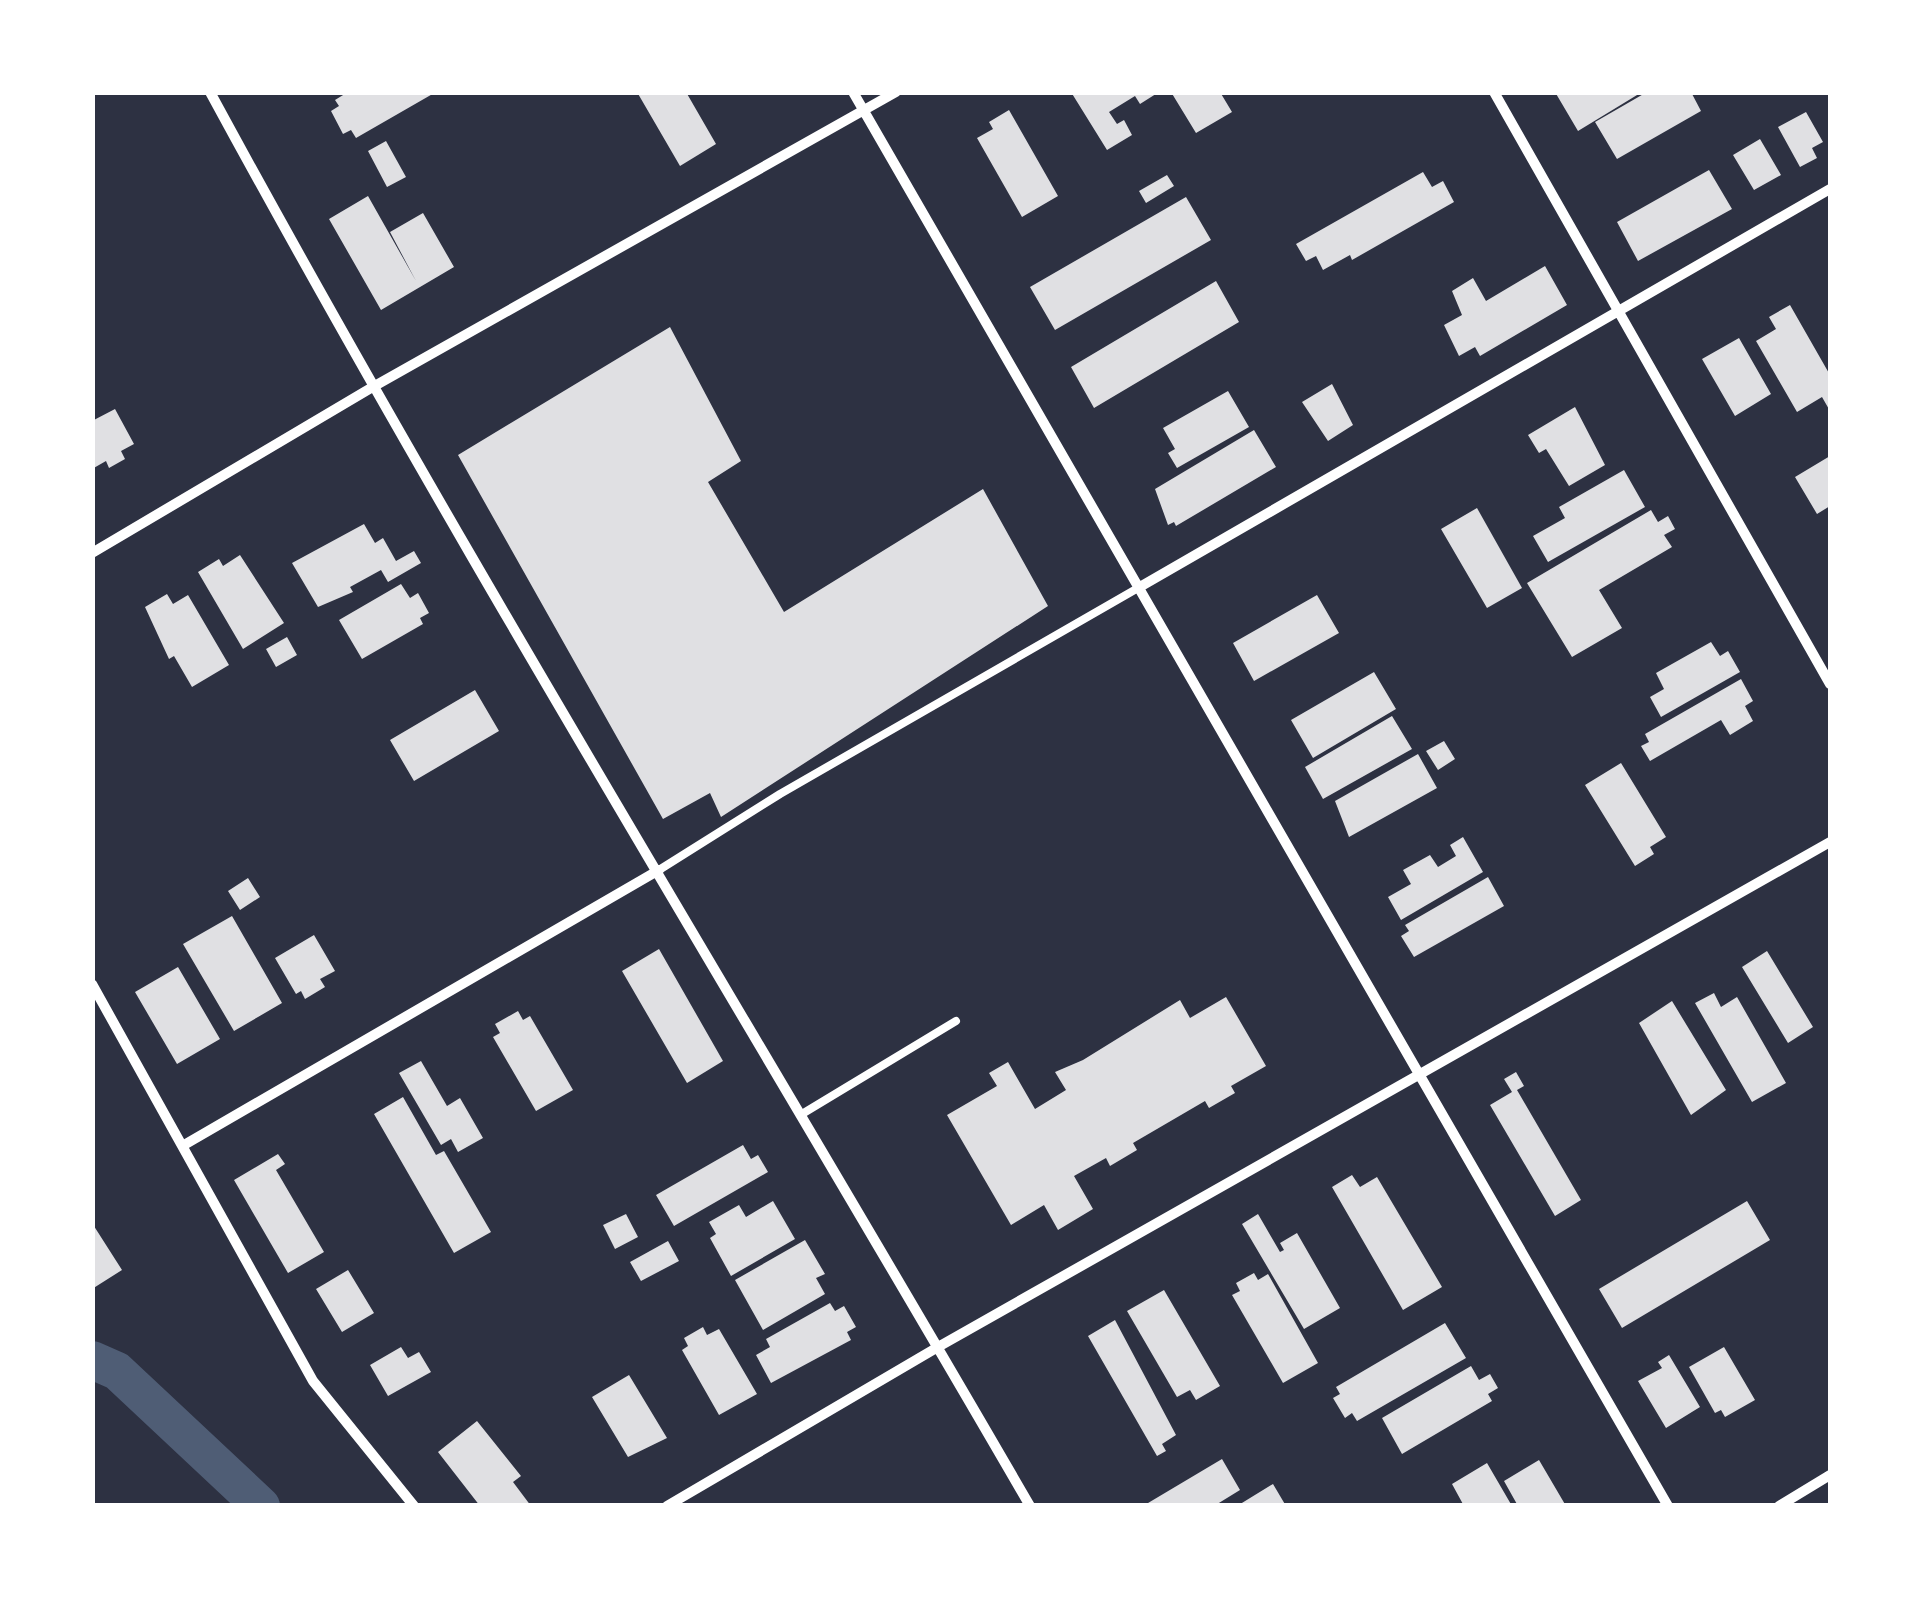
<svg xmlns="http://www.w3.org/2000/svg" width="1923" height="1598" font-family="Inter,sans-serif">
	<rect width="100%" height="100%" fill="#2d3142"/>
	<g fill="none" stroke-linecap="round" stroke-linejoin="round">
		<!-- canal -->
		<path stroke="#4f5d75" stroke-width="38" d="M92,1360L117,1371L261,1506"/>
	</g>
	<!-- building -->
	<path fill="#e0e0e3" d="M348,92H436L356,138L351,130L343,134L331,111L339,106L335,100Z
		M637,92H686L716,144L680,166Z
		M1071,92H1159L1140,104L1135,96L1109,112L1117,124L1124,120L1132,135L1107,150Z
		M1171,92H1220L1232,112L1196,133Z
		M1555,92H1642L1578,131Z
		M1647,92H1691L1701,111L1617,159L1595,122Z
		M1009,110L1058,196L1022,217L977,138L993,129L989,122Z
		M1806,112L1823,142L1812,148L1817,158L1800,167L1778,127Z
		M1760,139L1781,175L1754,190L1733,155Z
		M386,141L406,177L387,187L368,151Z
		M1709,170L1732,209L1638,261L1617,222Z
		M1423,172L1432,187L1443,181L1454,202L1352,260L1350,255L1323,270L1316,256L1306,261L1296,244Z
		M1167,175L1174,186L1146,203L1139,191Z
		M368,196L416,281L390,232L423,213L454,267L381,310L329,219Z
		M1186,197L1211,240L1055,330L1030,287Z
		M1545,266L1567,305L1480,356L1475,347L1459,356L1444,325L1462,315L1452,291L1473,278L1486,301Z
		M1216,281L1239,322L1094,408L1071,367Z
		M1790,305L1830,375V411L1822,397L1797,412L1756,341L1776,329L1769,317Z
		M670,327L741,461L708,482L784,612L983,489L1048,606L721,817L710,793L663,819L458,455Z
		M1739,338L1771,394L1735,416L1702,359Z
		M1332,384L1353,425L1328,441L1302,402Z
		M1228,391L1249,427L1177,468L1168,453L1175,449L1163,428Z
		M1575,407L1605,465L1569,486L1546,449L1539,453L1528,435Z
		M115,409L134,444L121,451L125,459L109,468L106,461L92,469V421Z
		M1254,430L1276,467L1176,526L1174,522L1168,525L1155,489Z
		M1830,456V506L1817,514L1795,477Z
		M1624,470L1645,507L1548,562L1533,536L1565,518L1559,507Z
		M1477,508L1522,588L1487,608L1441,529Z
		M1651,510L1658,522L1668,516L1675,529L1664,535L1672,547L1599,590L1622,628L1572,657L1527,583Z
		M364,524L375,543L383,538L396,561L414,551L421,563L388,582L381,570L350,587L353,592L318,607L292,563Z
		M240,555L284,623L243,649L198,572L219,559L223,566Z
		M401,584L410,598L418,593L429,613L420,618L423,624L362,659L339,620Z
		M167,594L173,604L188,595L229,665L192,687L174,656L169,659L145,607Z
		M1317,595L1339,633L1254,681L1233,643Z
		M287,637L297,655L276,667L266,649Z
		M1711,642L1720,656L1728,651L1740,672L1661,717L1650,697L1664,689L1656,673Z
		M1374,672L1396,709L1313,758L1291,720Z
		M1741,679L1753,701L1745,706L1753,721L1730,735L1721,720L1650,761L1641,746L1649,742L1645,734Z
		M475,690L499,731L414,781L390,740Z
		M1392,716L1412,749L1323,799L1305,767Z
		M1444,741L1455,759L1438,770L1426,751Z
		M1418,754L1437,788L1349,837L1335,801Z
		M1621,763L1666,837L1650,847L1654,854L1635,866L1585,785Z
		M1463,837L1483,872L1401,920L1388,897L1411,884L1403,870L1430,855L1438,867L1456,856L1450,845Z
		M1488,877L1504,906L1414,957L1401,936L1409,931L1405,925Z
		M248,878L260,897L240,910L228,891Z
		M232,916L282,1003L234,1031L183,944Z
		M314,935L335,971L320,979L325,987L305,999L301,991L296,994L275,958Z
		M659,949L723,1061L687,1083L622,971Z
		M1767,951L1813,1027L1788,1043L1742,967Z
		M178,967L220,1039L177,1064L135,992Z
		M1714,993L1721,1007L1737,997L1786,1083L1752,1102L1695,1003Z
		M1226,997L1266,1066L1231,1086L1235,1093L1209,1108L1205,1101L1133,1143L1137,1150L1110,1166L1106,1158L1074,1176L1093,1209L1058,1230L1044,1205L1011,1225L947,1115L997,1086L989,1073L1008,1062L1035,1109L1066,1090L1055,1072L1083,1060L1180,1000L1190,1018Z
		M1672,1001L1726,1090L1691,1115L1639,1023Z
		M518,1011L523,1020L530,1016L573,1090L536,1111L493,1037L500,1033L495,1024Z
		M421,1061L447,1106L460,1098L483,1138L458,1152L451,1139L441,1145L399,1073Z
		M1516,1072L1524,1086L1517,1090L1581,1200L1555,1216L1490,1105L1512,1092L1504,1079Z
		M403,1097L436,1155L444,1151L491,1232L454,1253L374,1114Z
		M743,1145L751,1159L758,1155L768,1172L674,1226L656,1195Z
		M278,1154L285,1164L276,1170L324,1252L288,1273L234,1180Z
		M1352,1175L1360,1187L1377,1177L1442,1287L1403,1310L1332,1187Z
		M773,1201L795,1239L731,1276L710,1238L716,1234L709,1222L739,1205L746,1217Z
		M1747,1201L1770,1240L1622,1328L1599,1289Z
		M626,1214L638,1237L615,1249L603,1225Z
		M1258,1214L1280,1252L1284,1250L1280,1243L1297,1233L1340,1308L1304,1329L1242,1224Z
		M92,1223L122,1270L92,1289Z
		M805,1240L825,1274L816,1278L825,1294L763,1330L735,1280Z
		M668,1241L679,1261L641,1281L630,1262Z
		M348,1270L374,1313L342,1332L316,1289Z
		M1254,1273L1258,1280L1268,1274L1318,1363L1283,1383L1232,1295L1240,1291L1236,1283Z
		M1164,1290L1220,1386L1196,1400L1190,1390L1177,1397L1127,1311Z
		M830,1303L835,1311L844,1306L856,1327L847,1332L851,1340L771,1383L756,1355L770,1347L766,1339Z
		M1115,1320L1176,1435L1162,1444L1166,1451L1157,1456L1088,1336Z
		M1445,1323L1466,1358L1357,1421L1352,1413L1345,1418L1333,1398L1340,1394L1336,1387Z
		M703,1327L707,1335L719,1329L757,1394L719,1415L682,1350L688,1346L684,1338Z
		M401,1347L408,1358L419,1352L431,1372L388,1396L370,1365Z
		M1724,1347L1755,1400L1725,1417L1721,1410L1715,1413L1689,1367Z
		M1669,1355L1700,1407L1666,1428L1638,1381L1662,1368L1658,1362Z
		M1471,1366L1479,1380L1490,1374L1498,1388L1488,1394L1492,1401L1402,1454L1382,1418Z
		M629,1375L667,1438L628,1457L592,1397Z
		M477,1421L521,1476L513,1482L531,1506H480L438,1452Z
		M1222,1459L1240,1490L1214,1506H1143Z
		M1539,1460L1566,1506H1518L1504,1481Z
		M1487,1463L1512,1506H1464L1452,1484Z
		M1273,1484L1286,1506H1237Z"/>
	<g fill="none" stroke-linecap="round" stroke-linejoin="round">
		<!-- service -->
		<path stroke="#fff" stroke-width="8" d="M659,870L780,794L1138,588
			M802,1114L956,1021"/>
		<!-- minor -->
		<path stroke="#fff" stroke-width="10" d="M210,92C470,571 757,1034 1030,1506
			M853,92L1668,1506
			M1494,92L1830,684
			M92,553L371,388L896,92
			M1138,588L1830,189
			M92,984L313,1381L414,1506
			M184,1145L659,870
			M667,1506L938,1347L1830,842
			M1779,1506L1830,1475"/>
	</g>
	<!-- border -->
	<rect width="1923" height="1598" fill="none" stroke="#ffffff" stroke-width="190"/>
</svg>
